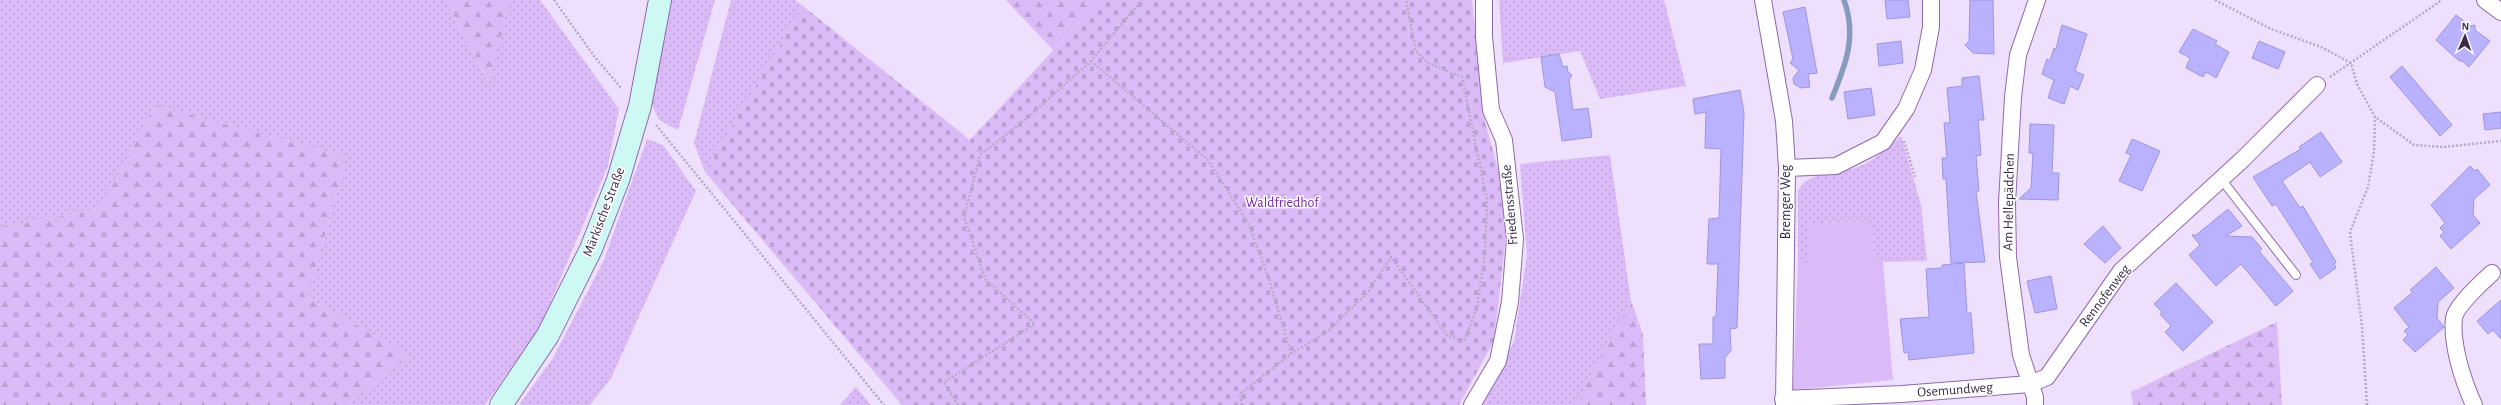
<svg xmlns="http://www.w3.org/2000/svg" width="2501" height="405" font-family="'Alegreya Sans',sans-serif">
	<defs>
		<pattern id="grass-dots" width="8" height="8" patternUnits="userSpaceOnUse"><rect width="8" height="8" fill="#dbbbf7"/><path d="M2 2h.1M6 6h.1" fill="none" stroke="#bda1d5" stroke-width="1.8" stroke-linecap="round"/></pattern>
		<pattern id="forest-firs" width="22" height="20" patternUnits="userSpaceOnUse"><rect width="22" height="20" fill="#dbbbf7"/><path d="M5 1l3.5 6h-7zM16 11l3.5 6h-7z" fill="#bda1d5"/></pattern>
		<pattern id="cemetery-stones" width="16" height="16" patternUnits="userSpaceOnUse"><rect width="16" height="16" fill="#dbbbf7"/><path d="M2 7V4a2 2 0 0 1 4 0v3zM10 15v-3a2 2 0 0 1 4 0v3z" fill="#bda1d5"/></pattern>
	</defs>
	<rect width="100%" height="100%" fill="#eedffc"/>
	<!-- grass -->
	<path fill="url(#grass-dots)" d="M0,0H445L489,83L509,0H540L619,109L608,166L540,327L485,405H345L411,356L308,298L346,157L155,105L100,209L0,227Z
		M672,0H715L678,130L659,120L651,102Z
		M731,0H795L803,6L705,172L694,143Z
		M1499,0H1664L1686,86L1600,99L1580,51L1503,63Z
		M1901,136L1921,205L1927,261L1874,262L1873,222L1807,223V262H1798V191C1809,170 1836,175 1855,168C1873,162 1887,148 1901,136Z
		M647,139L663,145L696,191L611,378L590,405H519L553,358L604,260Z
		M1610,155L1631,301L1575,405H1483L1514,341L1527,255L1520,164Z
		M856,387L871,405H840Z"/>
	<!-- forest -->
	<path fill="url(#forest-firs)" d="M445,0H509L490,84Z
		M1006,0H1100L1053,50Z
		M155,105L346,157L308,298L411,356L345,405H0V227L100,209Z
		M1631,301L1643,334L1646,405H1575Z
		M2277,322L2282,405H2133L2131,392Z"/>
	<!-- cemetery -->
	<path fill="url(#cemetery-stones)" d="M1100,0H1472L1485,122L1509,209L1494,341L1459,405H902L705,172L803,6L970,140Z"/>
	<!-- park -->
	<path fill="#dbbbf7" d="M1873,222L1874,262H1883L1893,380L1793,390L1798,262H1807V223Z"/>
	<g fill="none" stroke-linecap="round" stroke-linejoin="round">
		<!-- stream -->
		<path stroke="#869bbd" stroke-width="5.5" d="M1832,98C1846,64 1857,36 1844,0"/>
	</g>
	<!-- building -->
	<path fill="#bab2fe" stroke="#9d95df" d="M1885,0H1908L1910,17L1887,19Z
		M1970,0H1993L1994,54L1973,53L1965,45L1969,41Z
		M1805,7L1817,73L1808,74L1810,87L1801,88L1794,84L1793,78L1799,70L1790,63L1793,59L1783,12Z
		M2456,15L2470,26L2475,25V30L2490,41L2469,67L2462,61H2459L2436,40Z
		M2062,25L2087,34L2075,71L2084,75L2078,90L2070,86L2064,104L2048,98L2054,80L2042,74L2047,59L2050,61L2054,48L2056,49Z
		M2193,29L2217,41L2215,44L2229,52L2216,78L2206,72L2203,77L2186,68L2190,58L2179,52Z
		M1901,41L1903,63L1879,66L1877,44Z
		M2259,41L2285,52L2278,69L2252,58Z
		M1559,54L1563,67L1567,66L1568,72L1572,75L1569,80L1573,110L1588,108L1592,137L1562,141L1555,92L1545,87L1541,57Z
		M2402,66L2452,125L2440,136L2390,77Z
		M1979,76L1984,120H1978L1981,155L1976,156L1979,191H1976L1985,262L1951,263L1946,179H1943L1942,158H1947L1944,123H1950L1947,88L1962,86V78Z
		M1871,88L1875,115L1848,119L1844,92Z
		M1740,90L1744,113L1737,328L1730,329L1731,350L1725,358V378L1701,379L1699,344H1713V317H1716L1718,264H1707L1709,219L1719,218L1721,149L1705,148L1706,112L1695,114L1693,99Z
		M2501,112V128L2485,130L2483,114Z
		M2030,124L2054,125L2052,173H2059L2058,200L2019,199L2031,188L2033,153H2029Z
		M2321,132L2342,162L2320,177L2310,162L2282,181L2300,208L2303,206L2336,262L2334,264L2336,268L2320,279L2310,264L2313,262L2276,204L2272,206L2253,177L2301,149L2299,147Z
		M2132,139L2160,151L2142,191L2119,181L2131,155L2126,153Z
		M2470,166L2475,171L2477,169L2490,185L2474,199L2473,215L2480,223L2451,249L2440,236L2444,232L2440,228L2445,223L2431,205Z
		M2228,209L2242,226L2226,236L2252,237L2262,249L2259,251L2293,291L2276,306L2241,264L2216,286L2189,255L2200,245L2192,235H2196Z
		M2103,226L2121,248L2105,263L2084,244Z
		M1964,263L1967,313H1971L1974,353L1909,360L1908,352L1904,353L1900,319L1929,317L1926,269L1942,268V265Z
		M2436,267L2454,288L2438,302L2437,318L2444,327L2415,352L2403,340L2408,335L2404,331L2409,327L2394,308L2413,292L2410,290Z
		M2051,276L2057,309L2035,313L2027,281Z
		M2176,283L2213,322L2183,351L2165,332L2171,326L2160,314L2162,312L2154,304Z
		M2501,300V339L2493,330L2488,334L2477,321Z"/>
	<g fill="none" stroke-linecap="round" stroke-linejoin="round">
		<defs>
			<path id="service" d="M2221,179L2296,275"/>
			<path id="minor" d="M1763,0L1784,121L1787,168L1784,405
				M2485,0L2501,12
				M1787,168L1836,166L1883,142L1906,109L1923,70L1931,27V0
				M1783,399L1902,394L2030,384L2047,377L2121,271L2243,159L2317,85
				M1472,405L1498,361L1510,302L1515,239L1504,140L1491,110L1484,37V0
				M2035,405V397L2021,355L2008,257L2007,203L2013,97L2018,55L2037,0
				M2474,405C2463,381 2451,344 2454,318C2456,306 2483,281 2492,273"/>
			<path id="secondary" d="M501,405L548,335L591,249L618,180L640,106L660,0"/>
		</defs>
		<!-- service casing -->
		<use href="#service" stroke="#8e6aac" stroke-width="10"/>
		<!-- minor casing -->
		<use href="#minor" stroke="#8e6aac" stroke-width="18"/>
		<!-- secondary casing -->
		<use href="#secondary" stroke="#8e6aac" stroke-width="24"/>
		<!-- path -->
		<path stroke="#b7a8c5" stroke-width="2.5" stroke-dasharray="2 2" stroke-linecap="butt" d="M554,0L594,56L622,89
			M2215,0L2271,29L2321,47L2351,63L2357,84L2375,117L2414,145L2443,147L2501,141
			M1091,61L1208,160L1248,223L1269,279L1291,354
			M2330,77L2442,0
			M656,125L884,405
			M1904,141L1915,177
			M958,405L944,382L1035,324L985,279L964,217L980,155L1025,120L1091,61L1142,0
			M1242,405L1240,394L1291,354L1331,329L1368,292L1391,257L1447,335L1464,341L1477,308L1485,254L1487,200L1462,77L1428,63L1416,51L1406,0
			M2367,405L2362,327L2350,232L2368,187L2374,152L2375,117"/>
		<!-- service -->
		<use href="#service" stroke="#fff" stroke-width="8"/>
		<!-- minor -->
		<use href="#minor" stroke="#fff" stroke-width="16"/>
		<!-- secondary -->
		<use href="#secondary" stroke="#cdf8f4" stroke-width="22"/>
	</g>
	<g text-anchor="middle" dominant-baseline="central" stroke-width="3" stroke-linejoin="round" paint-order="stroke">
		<!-- street labels -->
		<g font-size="14" fill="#3b2b48" stroke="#fff">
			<text transform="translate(1786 202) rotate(-90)">Bremger Weg</text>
			<text transform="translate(2009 202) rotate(-89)">Am Hellepädchen</text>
			<text transform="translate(1510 205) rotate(-95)">Friedensstraße</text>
			<text transform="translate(604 212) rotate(-69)">Märkische Straße</text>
			<text transform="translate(2105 296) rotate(-53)">Rennofenweg</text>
			<text transform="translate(1955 390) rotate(-4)">Osemundweg</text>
		</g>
		<!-- park labels -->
		<g font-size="14" fill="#7528a6" stroke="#fff">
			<text x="1282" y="203">Waldfriedhof</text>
		</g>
	</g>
	<!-- north arrow -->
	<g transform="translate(2465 36) rotate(2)" stroke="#ffffff" stroke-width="3" paint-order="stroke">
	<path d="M0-3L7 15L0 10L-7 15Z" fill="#3b2b48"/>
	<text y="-6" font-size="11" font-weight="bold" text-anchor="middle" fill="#3b2b48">N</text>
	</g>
</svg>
